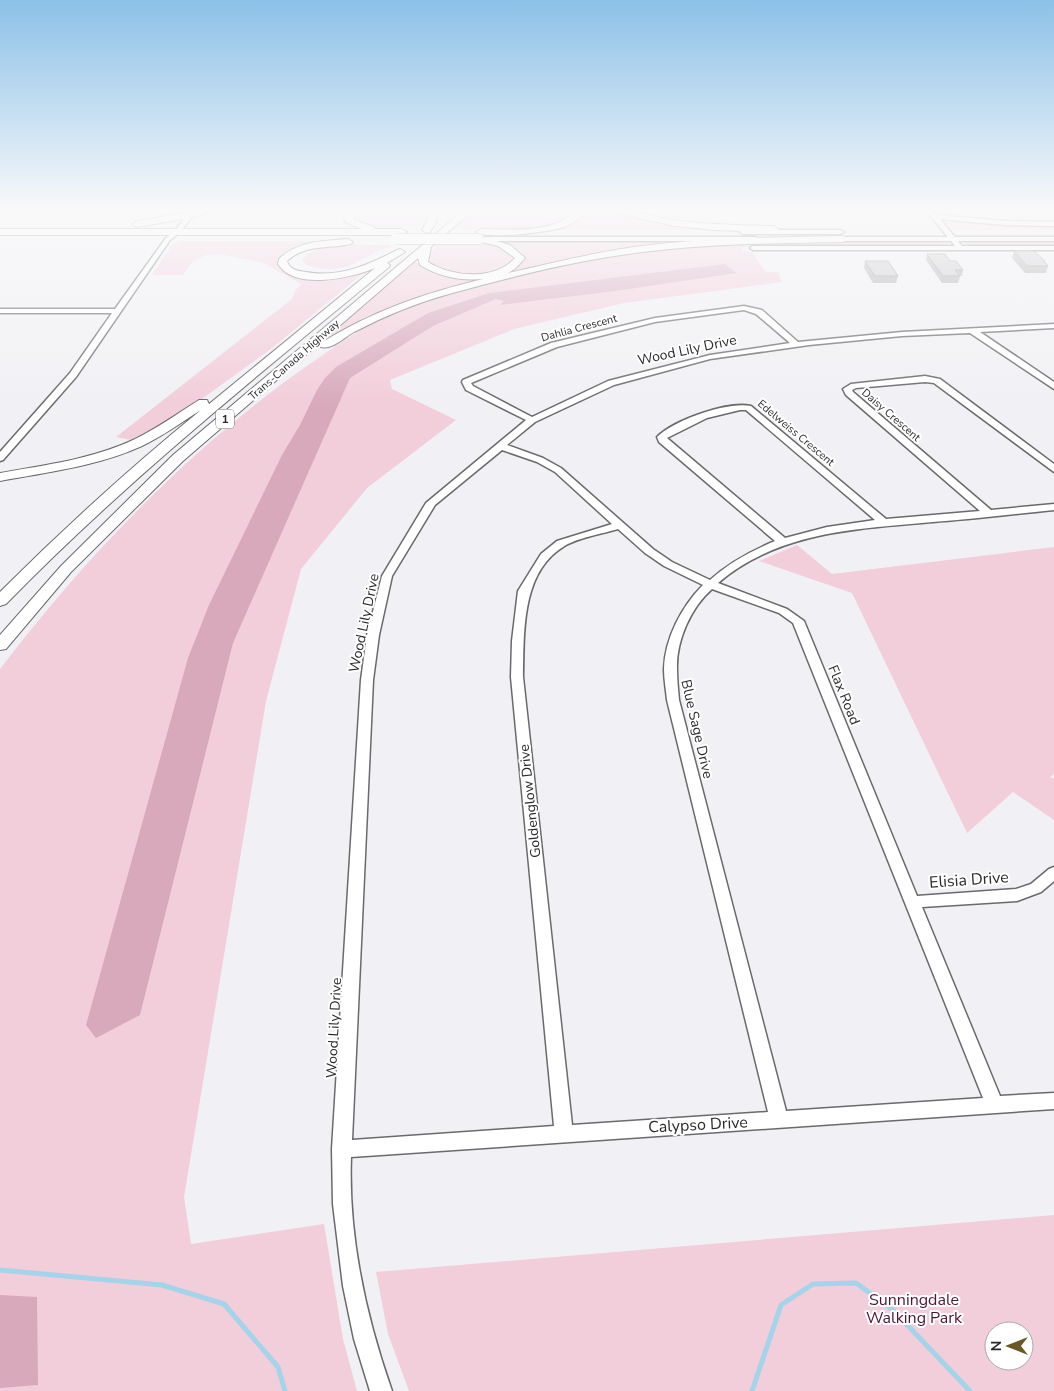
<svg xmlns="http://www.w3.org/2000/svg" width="1054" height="1391" font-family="'Nunito Sans',sans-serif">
	<rect width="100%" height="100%" fill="#f1f1f5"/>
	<!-- green -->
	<path fill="#f2cdda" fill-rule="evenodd" d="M369,210H421L426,217L418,227H374L360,221L358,216Z
		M477,210H576L577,211L568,222L540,228L453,229Z
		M585,210H611L659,223L724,230H552L583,218L586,212Z
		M952,219L1054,225V230H956L948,228L943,223L945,220Z
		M955,234H1054V237L956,236Z
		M180,241H319C305,246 292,246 281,258L287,270L313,276L365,272L271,349L188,409L156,429L131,440L116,437L292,299L295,291L301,284L264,263L220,254L207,255L194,260L183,275H154L153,273L172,245Z
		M440,241L491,243L504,247L516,258C504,275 467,278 449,272C441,270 434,265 427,262L428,256Z
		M501,241H698L583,257L420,296L365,317L315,348L414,262C422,263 424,269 430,272C450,282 514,278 524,258L521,251Z
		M975,241H1054V246L969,245L963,242Z
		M938,242L948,243L950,245L751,246L742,248L743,251L752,252L766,272H778L782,282L624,303L514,329L390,380L392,389L456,420L367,488L301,569L266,701L184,1197L191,1244L324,1224L343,1339L357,1391H0V669C88,554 191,447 311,363C335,347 367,323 394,312C435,296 477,286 520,276C563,266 605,254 649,249C744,239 842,242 938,242Z
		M389,245L392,247C361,253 355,274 318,268C310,266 307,267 302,260C315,240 366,245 389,245Z
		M797,545L832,574L1054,547V774L1050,777L1054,779V820L1013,792L967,833L852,593L759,561Z
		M1054,1215V1391H409L388,1334L376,1272ZM994,1331H1024V1361H994Z"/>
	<!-- forest -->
	<path fill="#d8a9bb" d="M77,210H148C131,218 94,215 77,210Z
		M725,264L737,273L615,291L500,305L504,301L496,299L433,326L350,378L233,643L140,1015L96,1038L86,1025L188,658L209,605L282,455L300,425L317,390L325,378L336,367L428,313L489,293Z
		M0,1295L37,1297L38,1385L0,1388Z"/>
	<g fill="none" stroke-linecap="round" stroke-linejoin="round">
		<!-- stream -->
		<path stroke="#a3d4e9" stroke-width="5" d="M0,1270L162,1285L224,1304L278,1367L285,1391
			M752,1391L781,1305L813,1284L856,1283L893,1310L970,1391"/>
		<defs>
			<path id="minor" d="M191,210H197L196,212L215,210L192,217L179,233L170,240L76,377L3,460L0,461V452L70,373L112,313H0V309H115L166,238L175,231Z
				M926,210H932L937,215L1005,221L1054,222V226L1005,225L940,219L962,246H1054V250H753L750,248L753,246H955Z
				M744,306L762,310L798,342L902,332L1054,324V328L980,332L1054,382V389L970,333L902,336L809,345L710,359L614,385L535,422L507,445L543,458L561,468L653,549L672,562L710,580C730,562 751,551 775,541L659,442L657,437C674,420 728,401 751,406L886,519L980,511L846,395L843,389L851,384L925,376L940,379L1054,464V472L934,383L925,382L856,388L852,390L853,392L991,510L1054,504V510C1014,514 974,519 933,522C857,529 779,531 718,583L787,609L804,621L917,896L1016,889L1031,884L1049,869L1054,867V881L1041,892L1017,901L922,907L1000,1096L1054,1093V1109L351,1157C348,1236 366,1317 392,1391H370L354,1339L343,1286L333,1204L332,1149L361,680L367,635L382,576L426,503L526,420L466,390L462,382L463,380L551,343L655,318ZM744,310L756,314L790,343L710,355L608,381L532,417L473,386L471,383L557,347L655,322ZM740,410H746L875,520L827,527L785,538L667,438L707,418ZM502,450L537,462L555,472L612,524L557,541L541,554L518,591L512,641L511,677L554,1126L352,1140L373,680L379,635L392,576L435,505ZM618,529L645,553L664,566L703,585C682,606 665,638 664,669C664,679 666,690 667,700L768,1112L572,1125L523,677C524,633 521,573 563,547C576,538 602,534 618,529ZM712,589L779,613L793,623L983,1098L786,1111L679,700C678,690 677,679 677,669C676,641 691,607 712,589Z"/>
			<path id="major" d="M740,230H840L844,232L840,234H743L739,232Z
				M476,237H755L759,239L755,241H476Z
				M825,237H1054V241H828L824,239Z"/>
			<path id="highway" d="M351,210H361L354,217V220L374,227L375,229H402L407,232L402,235H0V229H362L345,222L344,216Z
				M426,210H434L437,215L436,222L430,232L427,233L422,230L428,218Z
				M464,210H473L431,247L428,262C452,277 494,281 515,258L498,246L476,241V237L479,236L510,245L523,256L525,258L516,268L508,273C550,264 591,253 634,247C704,238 773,237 843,236L848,239L843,242C773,243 704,244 635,253C573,261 510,277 449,294C416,303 385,316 354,332C345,337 332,350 321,347L319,345L321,343C372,311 425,293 483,279C461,281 439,277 420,265L418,258L183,461L71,572L6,649L0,650V635L61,566L173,455Z
				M574,210H582L584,214C578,220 572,224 564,227C550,232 487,240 476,232L481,229C511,229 549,234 574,213Z
				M613,210C633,210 653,217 674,220C707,225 740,225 774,226L779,229L774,232L714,230L675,226L633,217Z
				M191,212L194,213V217L137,227L132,224L137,221Z
				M348,239L353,242L351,244C329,249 305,244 287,261C290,270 298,271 306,272C339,278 368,265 397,250L400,249L405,252L387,263L390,265L389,267C257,376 125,482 6,604L0,606V592C64,528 131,467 201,410C182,422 163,436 142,446C98,466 48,472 0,481V473C45,465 92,459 133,440C156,429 177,414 199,400H207L209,404L375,268C352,278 294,291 278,264L279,259C297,241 324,241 348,239Z"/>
		</defs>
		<!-- minor casing -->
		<use href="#minor" stroke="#6a6a6d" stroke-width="3"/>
		<!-- major casing -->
		<use href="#major" stroke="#6a6a6d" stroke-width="3"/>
		<!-- highway casing -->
		<use href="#highway" stroke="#6a6a6d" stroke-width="2"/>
		<!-- minor -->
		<use href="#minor" fill="#fff" fill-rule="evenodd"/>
		<!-- major -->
		<use href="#major" fill="#fff" fill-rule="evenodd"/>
		<!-- highway -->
		<use href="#highway" fill="#fff" fill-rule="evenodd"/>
		<defs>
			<path id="highway-bridge" d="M395,239H479"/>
		</defs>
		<!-- highway-bridge casing -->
		<use href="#highway-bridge" stroke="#6a6a6d" stroke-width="11" stroke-linecap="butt"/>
		<!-- highway-bridge -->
		<use href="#highway-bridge" stroke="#fff" stroke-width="10"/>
	</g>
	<!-- wall -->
	<path fill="#aaa8aa" d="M1014,251L1045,261V263L1048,266L1046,273H1025L1012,258Z
		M927,254L950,261L963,270L962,276H960L958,283H942L926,260Z
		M865,261L898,276L896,283H873L864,268Z"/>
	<!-- building -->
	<path fill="#c6c3c6" stroke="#8b888b" d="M1014,251H1034L1045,261H1044L1048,266H1027Z
		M927,254H945L950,261H956L963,270H955L960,276H943Z
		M865,261H888L898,276H875Z"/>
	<!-- sky -->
	<linearGradient id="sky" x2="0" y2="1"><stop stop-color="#8cc1e8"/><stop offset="0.52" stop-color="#f9f9fa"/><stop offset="1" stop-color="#f9f9fa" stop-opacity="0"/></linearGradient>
	<rect width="1054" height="405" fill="url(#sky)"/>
	<g text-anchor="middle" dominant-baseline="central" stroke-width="4" stroke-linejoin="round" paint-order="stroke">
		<!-- far-street labels -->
		<g font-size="11" fill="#2a2a2c" stroke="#fff">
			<text transform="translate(579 328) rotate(-15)">Dahlia Crescent</text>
			<text transform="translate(294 360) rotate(-41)">Trans-Canada Highway</text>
			<text transform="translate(891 415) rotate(41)">Daisy Crescent</text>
			<text transform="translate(796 433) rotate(40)">Edelweiss Crescent</text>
		</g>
		<!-- shield labels -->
		<rect fill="#fff" stroke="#6a6a6b" stroke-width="1" x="216" y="409.5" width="18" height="19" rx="4"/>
		<g font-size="12" font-weight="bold" fill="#2a2a2c">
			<text x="225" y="419">1</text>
		</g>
		<!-- street labels -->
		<g font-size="14" fill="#2a2a2c" stroke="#fff">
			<text transform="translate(687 350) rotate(-12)">Wood Lily Drive</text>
			<text transform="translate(364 623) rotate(-78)">Wood Lily Drive</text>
			<text transform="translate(844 695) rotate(68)">Flax Road</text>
			<text transform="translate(697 729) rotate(77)">Blue Sage Drive</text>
			<text transform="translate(530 801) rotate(-96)">Goldenglow Drive</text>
			<text transform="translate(334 1028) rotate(-87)">Wood Lily Drive</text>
		</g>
		<!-- near-street labels -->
		<g font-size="16" fill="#2a2a2c" stroke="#fff">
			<text transform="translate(969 880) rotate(-4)">Elisia Drive</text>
			<text transform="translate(698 1125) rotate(-3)">Calypso Drive</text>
		</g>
		<!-- near-park labels -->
		<g font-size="16" fill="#4c1530" stroke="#fff">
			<text x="914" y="1300">Sunningdale<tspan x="914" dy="18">Walking Park</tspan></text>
		</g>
	</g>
	<!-- north arrow -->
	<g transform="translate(1009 1346) rotate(270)"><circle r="24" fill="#ffffff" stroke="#aaaaab"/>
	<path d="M0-4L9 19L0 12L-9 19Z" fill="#6a5826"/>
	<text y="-8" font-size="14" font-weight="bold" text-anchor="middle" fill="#2a2a2c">N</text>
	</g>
</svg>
